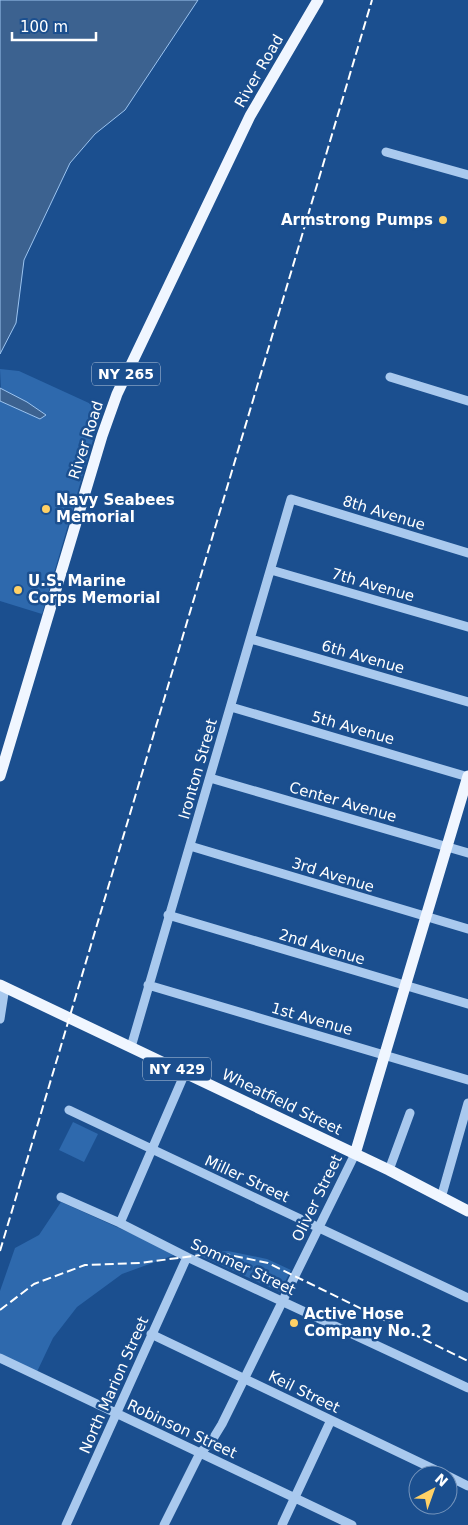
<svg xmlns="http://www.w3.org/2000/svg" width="468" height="1525" font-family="'DejaVu Sans',sans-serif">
	<rect width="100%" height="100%" fill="#1b4f8f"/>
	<!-- green -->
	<path fill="#2e69ad" d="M0,369L19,371L102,409L42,614L0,601V401L40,419L1,389Z
		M73,1122L98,1134L84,1162L59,1150Z
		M61,1202L177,1254L122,1274L77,1307L53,1338L34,1378L0,1363V1291L15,1248L39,1235Z
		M228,1251L267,1259L291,1270L280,1292L194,1253Z"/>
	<!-- water -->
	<path fill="#3c6290" stroke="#9cc4f0" d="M0,0H198L125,110L95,134L70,163L24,260L16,323L0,354Z
		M0,388L27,402L46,415L40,419L0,401Z"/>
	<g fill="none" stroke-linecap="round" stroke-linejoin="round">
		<!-- minor -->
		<path stroke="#a9c9ee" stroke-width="9" d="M386,152L468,175
			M390,377L468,401
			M271,570L468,627
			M251,639L468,702
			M231,707L468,777
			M210,778L468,853
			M190,846L468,929
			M168,915L468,1004
			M148,985L468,1080
			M0,1019L5,987
			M131,1047L291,499L468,553
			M69,1110L468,1298
			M389,1170L410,1113
			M61,1197L120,1223L187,1257L468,1388
			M441,1198L468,1103
			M120,1223L185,1073
			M151,1334L446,1475
			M0,1358L352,1525
			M448,1476L468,1486
			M66,1525L187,1257
			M164,1525L200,1453L211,1442L222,1424L355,1154
			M282,1525L331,1420"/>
		<!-- major -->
		<path stroke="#f0f6ff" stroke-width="11" d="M0,776L102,436L117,394L250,116L318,0
			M0,985L389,1170L468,1211
			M355,1154L468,776"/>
		<!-- rail -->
		<path stroke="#fff" stroke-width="2" stroke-dasharray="9 4" stroke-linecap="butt" d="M0,1251L372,0
			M0,1310L34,1284L85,1265L140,1263L208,1254H225L268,1263L468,1361"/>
	</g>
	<!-- markers -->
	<g fill="#ffd166" stroke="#1b4f8f" stroke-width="2">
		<circle cx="443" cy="220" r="5"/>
		<circle cx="46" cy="509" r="5"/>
		<circle cx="18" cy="590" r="5"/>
		<circle cx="294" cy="1323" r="5"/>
	</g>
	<g text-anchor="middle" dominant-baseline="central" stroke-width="5" stroke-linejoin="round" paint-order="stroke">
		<!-- shield labels -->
		<g fill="#1b4f8f" stroke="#bbcadd" stroke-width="1">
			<rect x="92" y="362.5" width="68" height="23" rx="4"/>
			<rect x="143" y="1057.5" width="68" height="23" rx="4"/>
		</g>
		<g font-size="14" font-weight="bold" fill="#fff">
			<text x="126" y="374">NY 265</text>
			<text x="177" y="1069">NY 429</text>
		</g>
		<!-- street labels -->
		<g font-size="15" fill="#fff" stroke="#1b4f8f">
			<text transform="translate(259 71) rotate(-60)">River Road</text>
			<text transform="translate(86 440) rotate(-72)">River Road</text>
			<text transform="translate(384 513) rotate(17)">8th Avenue</text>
			<text transform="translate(373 585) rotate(16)">7th Avenue</text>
			<text transform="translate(363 657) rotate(16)">6th Avenue</text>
			<text transform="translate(353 728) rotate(16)">5th Avenue</text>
			<text transform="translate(198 769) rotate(-74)">Ironton Street</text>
			<text transform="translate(343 802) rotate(16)">Center Avenue</text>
			<text transform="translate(333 875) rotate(17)">3rd Avenue</text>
			<text transform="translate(322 947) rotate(17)">2nd Avenue</text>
			<text transform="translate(312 1019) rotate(16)">1st Avenue</text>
			<text transform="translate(282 1102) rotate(26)">Wheatfield Street</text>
			<text transform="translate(247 1179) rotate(25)">Miller Street</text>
			<text transform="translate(317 1198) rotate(-64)">Oliver Street</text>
			<text transform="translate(243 1267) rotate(25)">Sommer Street</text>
			<text transform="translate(114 1385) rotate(-66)">North Marion Street</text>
			<text transform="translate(304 1392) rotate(26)">Keil Street</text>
			<text transform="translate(182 1429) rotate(25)">Robinson Street</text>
		</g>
		<!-- poi labels -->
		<g font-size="15" font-weight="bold" fill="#fff" stroke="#1b4f8f" text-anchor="start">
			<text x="433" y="220" text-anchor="end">Armstrong Pumps</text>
			<text x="56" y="500">Navy Seabees<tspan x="56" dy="17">Memorial</tspan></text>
			<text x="28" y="581">U.S. Marine<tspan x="28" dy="17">Corps Memorial</tspan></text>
			<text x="304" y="1314">Active Hose<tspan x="304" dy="17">Company No. 2</tspan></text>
		</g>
	</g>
	<!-- north arrow -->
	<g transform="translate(433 1490) rotate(41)"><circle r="24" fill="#1b4f8f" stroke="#7695bc"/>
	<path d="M0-4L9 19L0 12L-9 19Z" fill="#ffd166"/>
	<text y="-8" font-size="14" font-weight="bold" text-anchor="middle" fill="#ffffff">N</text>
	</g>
	<!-- scale -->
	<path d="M12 32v8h84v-8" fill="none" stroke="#ffffff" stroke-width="2.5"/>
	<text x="20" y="32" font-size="15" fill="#ffffff" stroke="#1b4f8f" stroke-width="4" paint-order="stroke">100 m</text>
</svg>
